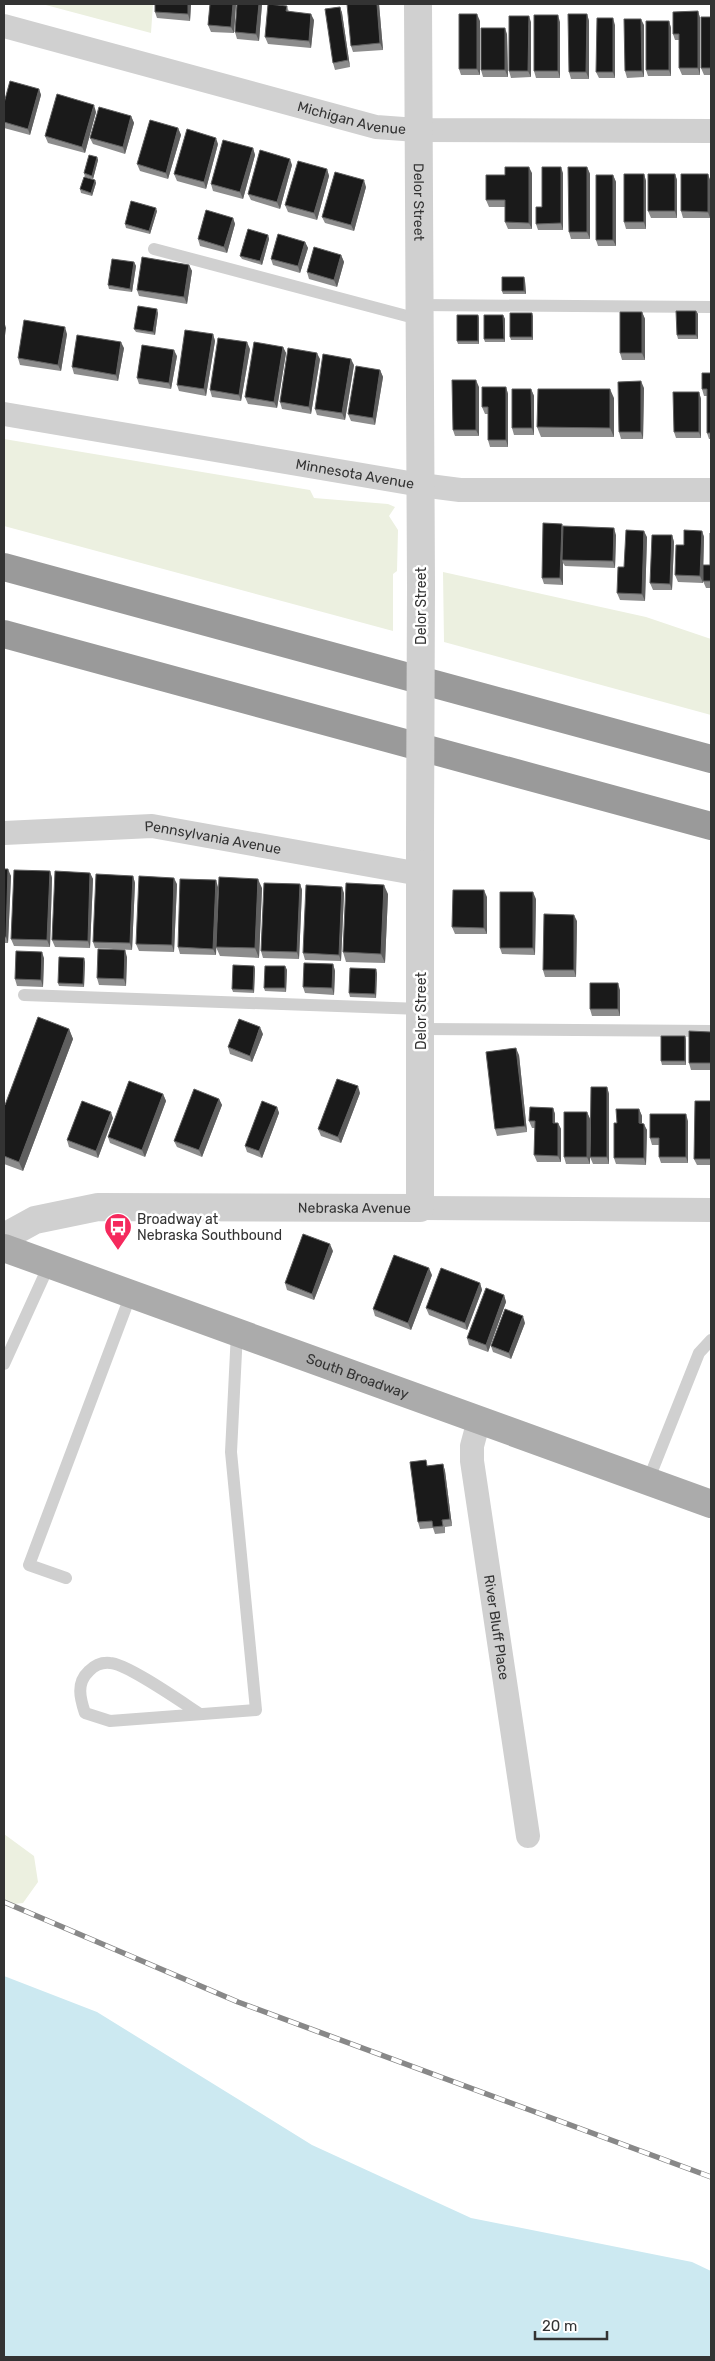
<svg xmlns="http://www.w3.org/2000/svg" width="715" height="2361" font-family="Rubik,sans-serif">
	<rect width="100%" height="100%" fill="#fff"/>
	<!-- green -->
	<path fill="#ecf0e0" d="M42,4H153L151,33Z
		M4,439L310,490L314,498L388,504L395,507L389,516L398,530L397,571L393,574V631L4,526Z
		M443,572L646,617L711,639V715L444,642Z
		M4,1834L34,1856L38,1882L23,1903L4,1905Z"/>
	<!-- water -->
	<path fill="#cce9f1" d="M4,1976L97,2012L312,2145L471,2218L692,2262L711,2271V2357H4Z"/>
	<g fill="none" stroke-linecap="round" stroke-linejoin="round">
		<!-- service -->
		<path stroke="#d0d0d0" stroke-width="12" d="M154,249L418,319
			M418,305L711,307
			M24,995L421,1009
			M421,1029L711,1031
			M4,1364L49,1265
			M648,1481L699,1353L711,1340
			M66,1578L29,1565L131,1294
			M200,1714C183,1703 126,1663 110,1663C101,1662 95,1665 89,1671C76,1683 80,1698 85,1713L110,1721L256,1710L231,1452L237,1332"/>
		<!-- minor -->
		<g stroke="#d0d0d0" stroke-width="24">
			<path id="s1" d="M4,26L376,127L417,130L711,131"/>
			<path id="s2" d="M4,414L421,485L460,490H711"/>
			<path id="s3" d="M4,833L152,826L420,874"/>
			<path d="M420,1208L711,1210"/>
			<path id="s4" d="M479,1420L472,1446V1461L528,1836"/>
		</g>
		<!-- tertiary -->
		<g stroke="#d0d0d0" stroke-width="28">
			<path id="s5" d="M418,4L421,586"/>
			<path id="s6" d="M4,1237L35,1220L98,1207L420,1208V837"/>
		</g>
		<!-- primary -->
		<path stroke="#ababab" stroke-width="28" id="s7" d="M4,1248L711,1504"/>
		<!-- motorway -->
		<path stroke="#9a9a9a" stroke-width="28" d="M4,567L711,759
			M4,634L711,826"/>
		<defs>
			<path id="rail" d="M4,1902L238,2002L711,2177"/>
		</defs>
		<!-- rail casing -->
		<use href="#rail" stroke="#888" stroke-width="5.5"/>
		<!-- rail -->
		<use href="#rail" stroke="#fff" stroke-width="4" stroke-dasharray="11" stroke-linecap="butt"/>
		<!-- tertiary-bridge -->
		<path stroke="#d0d0d0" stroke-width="28" d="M420,837L421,586"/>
	</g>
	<!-- wall -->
	<path fill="#8c8c8c" d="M155,4H191L190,21L157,18L155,12Z
		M210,4H236L234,33L211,32L208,25Z
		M237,4H262L259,41L237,39L235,32Z
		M379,4L383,50L353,52L351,46Z
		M287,6L289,12L314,20L311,48L268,44L265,37Z
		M340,7L342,13L350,67L335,70L333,63Z
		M698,11L700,18V75H682L679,68V40H675L673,34Z
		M587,14L589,21V79H571L569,72Z
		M711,17V75H704L701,68Z
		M480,21V75H461L459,69Z
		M669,21L671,28V76H648L646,70Z
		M531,22V77L511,78L509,71Z
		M560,22V78H536L534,71Z
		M615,25V78H599L596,72Z
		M644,25V77L627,78L625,71Z
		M507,34L508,77H483L481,70Z
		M39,89L41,95L30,135L4,128V103Z
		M96,112L85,153L48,143L45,136Z
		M131,116L134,123L125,154L93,144L90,138Z
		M178,128L181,135L168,179L140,171L137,164Z
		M218,144L206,189L177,181L174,174Z
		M253,148L255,155L243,199L213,191L211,184Z
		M97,157L98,160L93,179L85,177L84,173Z
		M292,165L280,209L251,200L248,194Z
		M587,167L590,174V239H571L569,232Z
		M327,169L329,176L317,220L288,212L285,205Z
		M532,173V229H508L505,222V207H489L486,200L505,175Z
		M563,173V230H538L536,224Z
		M644,174L646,181V229H626L624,222Z
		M675,174L677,180V218H651L648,211Z
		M708,174L710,180V218H683L681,211Z
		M613,175L616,182V246H598L596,240Z
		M95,180L96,183L92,196L81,193L80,189Z
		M366,187L354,231L325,223L322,217Z
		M157,211L150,234L126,228L125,224Z
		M233,218L235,224L227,253L200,246L198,239Z
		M268,235L269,239L262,265L242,259L240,256Z
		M305,242L308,248L300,273L273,265L271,259Z
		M341,255L344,262L337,287L309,279L307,272Z
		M134,262L136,266L132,292L109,289L108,285Z
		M189,265L192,271L187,304L139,296L137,290Z
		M524,277L525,281L526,294H503L502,291Z
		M696,311L698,314V339H678L677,335Z
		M642,312L645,319V360H622L620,353Z
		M158,313L155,335L136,332L134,329Z
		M478,315L479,318V344H458L457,341Z
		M503,315L505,319V342H485L484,339Z
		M533,316V340H511L510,337Z
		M67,334L61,371L20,365L18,358Z
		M213,334L215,341L206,396L179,391L177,385Z
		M283,347L286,353L277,408L248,404L245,397Z
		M124,348L118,381L74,374L72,367Z
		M250,349L241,401L212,397L210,390Z
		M177,356L171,389L139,384L137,378Z
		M320,359L311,414L282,409L280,402Z
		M354,365L345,420L317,415L315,409Z
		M380,370L383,377L375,425L351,421L348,414Z
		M711,373V439H709L707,433V396H704L702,389Z
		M479,387V436H455L453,430Z
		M506,387L508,394V447H490L488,440V414H485L482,407Z
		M644,388L643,439H621L619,432Z
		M531,389L534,396V435H514L512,428Z
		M699,392L701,399V438H676L674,432Z
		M614,398V437H541L537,427Z
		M563,528L616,535L615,568L565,566L563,563V585L544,584L542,578Z
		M702,531L704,537L703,565H710L711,533V588H706L703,581V573V583L678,582L675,575L684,545Z
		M672,535L674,542L672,590H653L650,583Z
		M647,537L645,601L620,600L617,593L624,567Z
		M4,869L11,876L8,943H4Z
		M50,871L52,878L50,947L14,946L11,939Z
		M90,873L93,879L90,948L55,947L52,940Z
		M133,876L135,883L132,950L95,948L93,942Z
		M177,884L174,952L139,951L136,944Z
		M300,884L302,890L299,959L263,958L261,951Z
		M218,887L216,955L180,954L178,947Z
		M262,888L259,958L220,956L216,947Z
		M344,893L341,961L305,960L303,953Z
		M388,894L385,963L346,962L343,952Z
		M487,897V934H455L452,927Z
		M536,899L535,955L502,954L500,948Z
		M577,921L576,977H545L543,970Z
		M127,957L126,986L99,985L97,978Z
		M44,958L43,987L17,986L15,979Z
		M85,962L84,987L59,986L58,983Z
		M333,964L335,971L334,995L305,993L303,987Z
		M254,966L255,969L254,993L233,992L232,989Z
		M285,966L287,970L286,992L265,991L264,988Z
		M377,973L376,998L350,997L349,993Z
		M620,990V1016H592L590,1009Z
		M69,1029L73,1039L23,1171L4,1164V1105H5Z
		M711,1032V1070H691L689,1063Z
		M263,1034L252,1062L230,1054L228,1047Z
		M685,1036L686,1040V1065H662L661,1061Z
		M519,1055L527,1132L497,1136L495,1129Z
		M607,1087L609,1094V1164H593L590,1157Z
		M360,1093L341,1143L321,1136L318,1129Z
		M163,1094L166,1101L145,1157L110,1143L108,1137Z
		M219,1099L222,1105L202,1157L177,1147L174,1141Z
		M711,1101V1165H697L694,1159Z
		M277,1107L279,1113L262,1158L247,1152L245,1146Z
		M553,1108L555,1114V1123H558L561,1129V1162H537L534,1155L535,1128H532L529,1121Z
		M639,1109L642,1116V1124L647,1130L646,1165L616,1164L614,1158L617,1123Z
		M587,1112L590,1119V1164H566L564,1157Z
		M113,1118L98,1158L69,1147L67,1140Z
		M688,1121V1163H661L659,1157V1145H652L650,1138Z
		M333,1251L314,1300L287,1290L285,1283Z
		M432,1275L411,1330L375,1316L373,1309Z
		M480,1283L482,1290L467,1330L429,1315L426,1308Z
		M504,1295L506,1302L488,1352L469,1345L467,1338Z
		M525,1323L511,1359L493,1352L491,1346Z
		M443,1464L445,1471L452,1526L445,1527V1533L435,1534L433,1528L420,1529L418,1522L428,1466Z"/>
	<!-- shaded-wall -->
	<path fill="#5f5f5f" d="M188,4H191L190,21L188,14Z
		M233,4H236L234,33L231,27Z
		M259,4H262L259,41L256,34Z
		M377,4H379L383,50L380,43Z
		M340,7L342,13L350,67L348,60Z
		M698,11L700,18V75L698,68Z
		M311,14L314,20L311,48L309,41Z
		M477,14L480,21V75L477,69Z
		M587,14L589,21V79L586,72Z
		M558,15L560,22V78L558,71Z
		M529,16L531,22V77L528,71Z
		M613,18L615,25V78L613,72Z
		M641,19L644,25V77L642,71Z
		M669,21L671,28V76L669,70Z
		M505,28L507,34L508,77L505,70Z
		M39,89L41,95L30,135L28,129Z
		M94,105L96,112L85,153L82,147Z
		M131,116L134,123L125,154L123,147Z
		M178,128L181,135L168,179L166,173Z
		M216,138L218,144L206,189L204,182Z
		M253,148L255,155L243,199L240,192Z
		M97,157L98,160L93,179L92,176Z
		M290,159L292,165L280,209L277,202Z
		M529,167L532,173V229L529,223Z
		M561,167L563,173V230L561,223Z
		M587,167L590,174V239L587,232Z
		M327,169L329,176L317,220L314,213Z
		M644,174L646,181V229L644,222Z
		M675,174L677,180V218L675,211Z
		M708,174L710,180V218L708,212Z
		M613,175L616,182V246L613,240Z
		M95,180L96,183L92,196L91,193Z
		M364,180L366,187L354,231L351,225Z
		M156,208L157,211L150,234L149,231Z
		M233,218L235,224L227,253L224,247Z
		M268,235L269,239L262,265L260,261Z
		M305,242L308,248L300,273L298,266Z
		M341,255L344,262L337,287L334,280Z
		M134,262L136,266L132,292L130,289Z
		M189,265L192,271L187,304L184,297Z
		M524,277L525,281L526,294L524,291Z
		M157,309L158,313L155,335L153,332Z
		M696,311L698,314V339L696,335Z
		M642,312L645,319V360L642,353Z
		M532,313L533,316V340L532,337Z
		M478,315L479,318V344L478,341Z
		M503,315L505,319V342L504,339Z
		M4,321L6,328L4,343Z
		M65,327L67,334L61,371L58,365Z
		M213,334L215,341L206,396L204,389Z
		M121,342L124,348L118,381L116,375Z
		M247,342L250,349L241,401L239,395Z
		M283,347L286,353L277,408L274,402Z
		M174,350L177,356L171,389L169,383Z
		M317,353L320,359L311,414L309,407Z
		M351,359L354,365L345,420L342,413Z
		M380,370L383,377L375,425L373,418Z
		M476,380L479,387V436L476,430Z
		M641,381L644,388L643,439L641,432Z
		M506,387L508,394V447L506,440Z
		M531,389L534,396V435L532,428Z
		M610,389L614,398V437L610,428Z
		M699,392L701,399V438L699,432Z
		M562,524L564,531L562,560L563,563V585L560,578Z
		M614,528L616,535L615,568L613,561Z
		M644,531L647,537L645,601L642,594Z
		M702,531L704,537L703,583L700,576Z
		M672,535L674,542L672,590L670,584Z
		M8,869L11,876L8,943L6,937Z
		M50,871L52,878L50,947L47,940Z
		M90,873L93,879L90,948L88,941Z
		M133,876L135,883L132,950L130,943Z
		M174,878L177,884L174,952L172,945Z
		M258,879L262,888L259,958L255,948Z
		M216,880L218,887L216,955L213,949Z
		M300,884L302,890L299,959L297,952Z
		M384,885L388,894L385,963L381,954Z
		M342,887L344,893L341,961L339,955Z
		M484,890L487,897V934L484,928Z
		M533,892L536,899L535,955L533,948Z
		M574,915L577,921L576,977L574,970Z
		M125,950L127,957L126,986L124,979Z
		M42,952L44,958L43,987L41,980Z
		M84,958L85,962L84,987L83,984Z
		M333,964L335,971L334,995L332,988Z
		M254,966L255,969L254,993L253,990Z
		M285,966L287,970L286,992L285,988Z
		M376,969L377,973L376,998L375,994Z
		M618,983L620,990V1016L618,1009Z
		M260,1027L263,1034L252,1062L250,1056Z
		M69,1029L73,1039L23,1171L19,1162Z
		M685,1036L686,1040V1065L685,1061Z
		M516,1048L519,1055L527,1132L525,1126Z
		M358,1086L360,1093L341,1143L338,1137Z
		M607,1087L609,1094V1164L607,1157Z
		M163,1094L166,1101L145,1157L142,1150Z
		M219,1099L222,1105L202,1157L199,1150Z
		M277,1107L279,1113L262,1158L259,1151Z
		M553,1108L555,1114V1129L553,1123Z
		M639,1109L642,1116V1130L639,1123Z
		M111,1112L113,1118L98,1158L96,1151Z
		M587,1112L590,1119V1164L587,1157Z
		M686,1114L688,1121V1163L686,1157Z
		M558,1123L561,1129V1162L558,1156Z
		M644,1124L647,1130L646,1165L644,1158Z
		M330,1244L333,1251L314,1300L312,1294Z
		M429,1268L432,1275L411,1330L408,1323Z
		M480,1283L482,1290L467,1330L465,1323Z
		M504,1295L506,1302L488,1352L486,1345Z
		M523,1316L525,1323L511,1359L509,1353Z
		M443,1464L445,1471L452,1526L450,1519Z"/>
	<!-- building -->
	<path fill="#1a1a1a" stroke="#5f5f5f" d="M155,4H188V14L155,12Z
		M210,4H233L231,27L208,25Z
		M237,4H259L256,34L235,32Z
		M268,4L287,6L286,11L311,14L309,41L265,37Z
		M347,4H377L380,43L351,46Z
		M340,7L348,60L333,63L325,9Z
		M698,11V68H679V34H673V12Z
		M459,14H477V69H459Z
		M568,14H587L586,72H569Z
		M534,15H558V71H534Z
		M509,16H529L528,71H509Z
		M701,17H711V68H701Z
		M597,18H613V72H596Z
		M624,19H641L642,71H625Z
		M646,21H669V70H646Z
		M481,28H505V70H481Z
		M10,81L39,89L28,129L4,122V103Z
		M57,94L94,105L82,147L45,136Z
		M99,107L131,116L123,147L90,138Z
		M150,120L178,128L166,173L137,164Z
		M187,129L216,138L204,182L174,174Z
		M223,140L253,148L240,192L211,184Z
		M260,150L290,159L277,202L248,194Z
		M89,155L97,157L92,176L84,173Z
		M298,161L327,169L314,213L285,205Z
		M505,167H529V223L505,222V200H486V175H505Z
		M542,167H561V223L536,224V207H542Z
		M568,167H587V232H569Z
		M335,172L364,180L351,225L322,217Z
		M624,174H644V222H624Z
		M648,174H675V211H648Z
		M681,174H708V212L681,211Z
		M596,175H613V240H596Z
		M84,177L95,180L91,193L80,189Z
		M131,201L156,208L149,231L125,224Z
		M206,210L233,218L224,247L198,239Z
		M248,229L268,235L260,261L240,256Z
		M278,234L305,242L298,266L271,259Z
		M314,247L341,255L334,280L307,272Z
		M142,257L189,265L184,297L137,290Z
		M112,259L134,262L130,289L108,285Z
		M502,277H524V291H502Z
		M138,306L157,309L153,332L134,329Z
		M676,311H696V335H677Z
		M620,312H642V353H620Z
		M510,313H532V337H510Z
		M457,315H478V341H457Z
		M484,315H503L504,339H484Z
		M24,320L65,327L58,365L18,358Z
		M185,330L213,334L204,389L177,385Z
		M77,335L121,342L116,375L72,367Z
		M218,338L247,342L239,395L210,390Z
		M254,342L283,347L274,402L245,397Z
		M142,345L174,350L169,383L137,378Z
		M288,348L317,353L309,407L280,402Z
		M323,354L351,359L342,413L315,409Z
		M356,366L380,370L373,418L348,414Z
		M702,373H711V433H707V389H702Z
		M452,380H476V430H453Z
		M641,381V432H619L618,382Z
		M482,387H506V440H488V407H482Z
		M512,389H531L532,428H512Z
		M538,389H610V428L537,427Z
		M673,392H699V432H674Z
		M543,523L562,524L560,578H542Z
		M563,526L614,528L613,561L562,560Z
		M626,530L644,531L642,594L617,593L618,567H624Z
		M684,530L702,531L700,576L675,575L676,545H684Z
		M710,533H711V581H703V565H710Z
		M652,535H672L670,584L650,583Z
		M4,869H8L6,937H4Z
		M14,870L50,871L47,940L11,939Z
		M55,871L90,873L88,941L52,940Z
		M96,874L133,876L130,943L93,942Z
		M139,876L174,878L172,945L136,944Z
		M219,877L258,879L255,948L216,947Z
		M180,879L216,880L213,949L178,947Z
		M264,883L300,884L297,952L261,951Z
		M346,883L384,885L381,954L343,952Z
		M306,885L342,887L339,955L303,953Z
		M453,890H484V928L452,927Z
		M500,892H533V948H500Z
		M544,914L574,915V970H543Z
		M98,949L125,950L124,979L97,978Z
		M16,951L42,952L41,980L15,979Z
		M59,957L84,958L83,984L58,983Z
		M304,963L333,964L332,988L303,987Z
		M233,965L254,966L253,990L232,989Z
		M265,966H285V988H264Z
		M350,968L376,969L375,994L349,993Z
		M590,983H618V1009H590Z
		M38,1017L69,1029L19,1162L4,1156V1105H5Z
		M239,1019L260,1027L250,1056L228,1047Z
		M689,1031L711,1032V1063H689Z
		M661,1036H685V1061H661Z
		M516,1048L525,1126L495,1129L486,1052Z
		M337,1079L358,1086L338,1137L318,1129Z
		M129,1081L163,1094L142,1150L108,1137Z
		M591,1087H607V1157H590Z
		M194,1089L219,1099L199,1150L174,1141Z
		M82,1101L111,1112L96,1151L67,1140Z
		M262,1101L277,1107L259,1151L245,1146Z
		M695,1101H711V1159H694Z
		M530,1107L553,1108V1123H558V1156L534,1155L535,1121H529Z
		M616,1109H639V1123L644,1124V1158H614V1123H617Z
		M564,1112H587V1157H564Z
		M650,1114H686V1157H659V1138H650Z
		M303,1234L330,1244L312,1294L285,1283Z
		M394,1255L429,1268L408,1323L373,1309Z
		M441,1268L480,1283L465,1323L426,1308Z
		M486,1288L504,1295L486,1345L467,1338Z
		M505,1309L523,1316L509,1353L491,1346Z
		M426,1460L427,1466L443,1464L450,1519L442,1520L443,1526L433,1527L432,1521L418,1522L410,1462Z"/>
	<!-- icons -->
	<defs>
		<symbol id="bus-pin" viewBox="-11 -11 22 30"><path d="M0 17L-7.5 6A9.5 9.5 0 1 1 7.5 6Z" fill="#f5295d" stroke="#fff"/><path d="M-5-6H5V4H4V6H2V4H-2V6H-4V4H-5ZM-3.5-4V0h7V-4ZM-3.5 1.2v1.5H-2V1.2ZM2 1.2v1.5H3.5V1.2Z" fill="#fff"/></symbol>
	</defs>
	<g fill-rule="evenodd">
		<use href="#bus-pin" x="102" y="1211" width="32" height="43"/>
	</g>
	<g text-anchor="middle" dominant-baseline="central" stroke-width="5" stroke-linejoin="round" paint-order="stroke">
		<!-- street labels -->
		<g font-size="14" fill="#333" stroke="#fff">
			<text stroke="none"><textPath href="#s1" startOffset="360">Michigan Avenue</textPath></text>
			<text stroke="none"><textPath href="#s5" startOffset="198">Delor Street</textPath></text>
			<text stroke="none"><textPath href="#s2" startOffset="356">Minnesota Avenue</textPath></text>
			<text transform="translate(421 606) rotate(-90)">Delor Street</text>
			<text stroke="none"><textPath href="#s3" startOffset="210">Pennsylvania Avenue</textPath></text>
			<text transform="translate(421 1011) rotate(-90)">Delor Street</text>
			<text stroke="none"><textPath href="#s6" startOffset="356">Nebraska Avenue</textPath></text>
			<text stroke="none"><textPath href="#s7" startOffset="376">South Broadway</textPath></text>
			<text stroke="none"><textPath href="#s4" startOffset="210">River Bluff Place</textPath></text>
		</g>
		<!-- poi labels -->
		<g font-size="14" fill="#333" stroke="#fff" text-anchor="start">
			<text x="137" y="1219">Broadway at<tspan x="137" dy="16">Nebraska Southbound</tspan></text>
		</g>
	</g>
	<!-- border -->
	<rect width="715" height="2361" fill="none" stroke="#333333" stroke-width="10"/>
	<!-- scale -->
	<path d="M535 2331v8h72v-8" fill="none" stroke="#333333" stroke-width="2.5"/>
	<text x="542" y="2331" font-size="15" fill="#333333" stroke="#ffffff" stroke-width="4" paint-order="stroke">20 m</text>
</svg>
